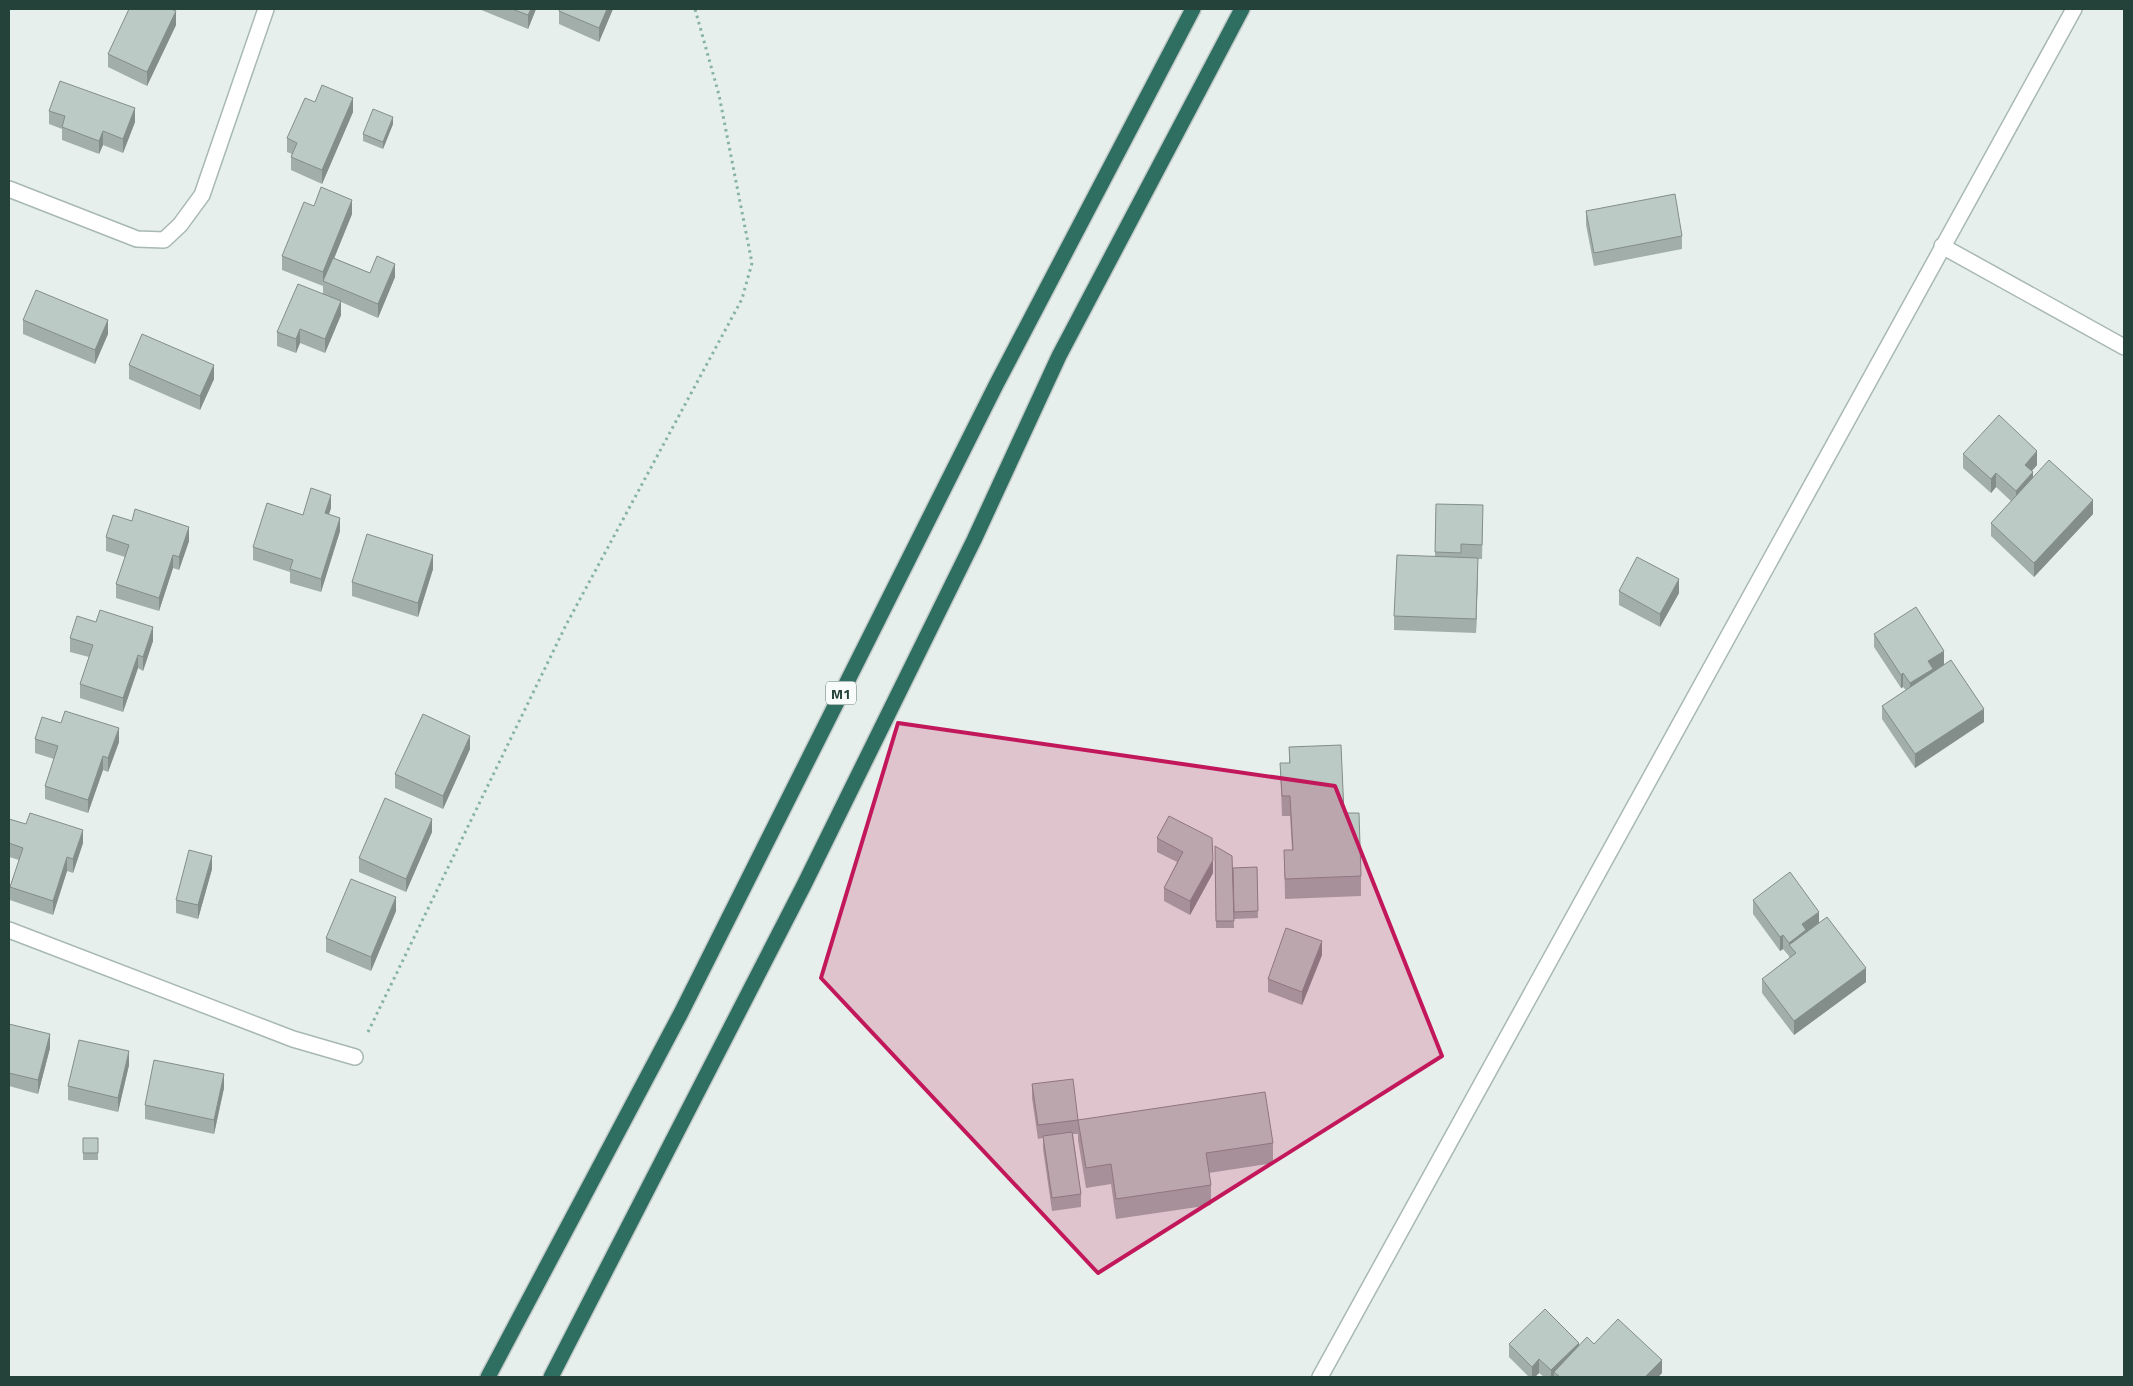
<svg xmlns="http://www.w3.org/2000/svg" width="2133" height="1386" font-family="'Titillium Web',sans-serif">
	<rect width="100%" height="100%" fill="#e6efeb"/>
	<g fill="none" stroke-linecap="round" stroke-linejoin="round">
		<defs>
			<path id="minor" d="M9,189L137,239L164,240L180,225L202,195L266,9
				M1942,246L2124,347
				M9,930L293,1039L355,1057
				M1320,1377L2074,9"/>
			<path id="highway" d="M488,1377L681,1013L996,385L1193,9
				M551,1377L804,885L974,540L1059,356L1242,9"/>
		</defs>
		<!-- minor casing -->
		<use href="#minor" stroke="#a8b8b2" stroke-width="18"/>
		<!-- highway casing -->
		<use href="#highway" stroke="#c2cac8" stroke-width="18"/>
		<!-- path -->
		<path stroke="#86b3a5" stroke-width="3" stroke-dasharray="2.5 4" stroke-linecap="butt" d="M368,1032L566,625L742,299L752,263L719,95L695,9"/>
		<!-- minor -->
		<use href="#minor" stroke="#fff" stroke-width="15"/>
		<!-- highway -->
		<use href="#highway" stroke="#2f6f62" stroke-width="15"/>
	</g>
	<!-- wall -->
	<path fill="#a1aea9" d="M174,9L173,10L176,25L147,86L108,67V54Z
		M479,9H536L528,29Z
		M560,9H613L599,42L559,24V11Z
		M315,102L353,112L322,184L291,170V157L292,154L287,152V138Z
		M49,111L135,122L123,153L103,145L99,154L62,140V129L49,124Z
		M393,124L383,149L363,141V134Z
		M314,206L352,214L334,258L370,273L395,277L378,318L341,302V315L325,353L300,343L296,353L277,346V332L323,294V285V286L282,270V256Z
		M1586,211L1682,236V249L1594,266L1586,225Z
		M23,320L108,334L95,364L23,334Z
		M129,365L214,379L200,410L129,379Z
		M1963,454L2037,465L2032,471L2033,477L2093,514L2034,577L1991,536V523L2011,501L1996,487L1991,493L1963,468Z
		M1436,504L1483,519L1482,559H1478L1476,633L1394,630V616L1435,556Z
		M331,508L329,514L340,531L321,592L290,583V572L253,560V547L303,515Z
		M106,537L189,541L179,570L173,568L159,611L116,598V584L125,557L106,551Z
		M433,569L418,617L352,596V582Z
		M1619,591L1679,593L1660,627L1619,605Z
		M1874,634L1944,665L1984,722L1915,768L1882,719V706L1906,690L1903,687L1901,688L1874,647Z
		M70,638L153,641L143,671L138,668L123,712L80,698V684L89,657L70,652Z
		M61,723L119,742L108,772L103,770L88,813L45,799V786L54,759L35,753V739Z
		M1289,747L1344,813L1361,876V896L1285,899L1284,850H1292L1290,816H1282L1280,763H1289Z
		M470,749L443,809L395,788V774Z
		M1169,816L1213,873L1190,915L1164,901V888L1177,862L1157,852V838Z
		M9,819L83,843L73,873L67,871L53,915L10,900V887L19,860L9,857Z
		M432,832L406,892L359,872V858Z
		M1215,846L1232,856L1234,928H1216Z
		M1257,867L1258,918L1234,919L1233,868Z
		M212,869L198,919L176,913V900Z
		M1753,900L1819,923L1866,982L1794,1035L1762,993V979L1789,958V956L1783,949L1780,951L1753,914Z
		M396,911L371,971L326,952V938Z
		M1322,955L1302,1005L1268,992V979Z
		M9,1024L50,1048L38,1094L9,1086Z
		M129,1065L118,1112L68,1100V1086Z
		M1032,1084L1078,1120L1273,1143V1163L1209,1173L1211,1185V1205L1116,1219L1111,1184L1086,1188L1078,1140V1134H1073L1081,1194V1207L1052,1211L1043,1149V1138L1038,1139L1032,1098Z
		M224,1088L214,1134L145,1119V1105Z
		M83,1138H98V1160H83Z
		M1509,1344L1579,1346L1594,1344L1662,1373L1658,1377H1544L1539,1373L1535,1377H1529L1509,1357Z"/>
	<!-- shaded-wall -->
	<path fill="#838d89" d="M531,9H536L528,29V15Z
		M607,9H613L599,42V28Z
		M176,11V25L147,86V72Z
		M353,98V112L322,184V170Z
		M135,108V122L123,153V139Z
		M393,117V124L383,149V142Z
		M103,131V145L99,154V141Z
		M352,200V214L325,281H323V286V272Z
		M395,264V277L378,318V304Z
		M341,301V315L325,353V339Z
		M108,320V334L95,364V350Z
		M300,329V343L296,353V339Z
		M214,365V379L200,410V396Z
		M2037,451V465L2025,478V465Z
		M2033,472V485L2016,505V491Z
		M1996,473V487L1991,493V479Z
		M331,495V508L325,526V513Z
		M2093,500V514L2034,577V563Z
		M340,518V531L321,592V579Z
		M189,527V541L179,570V557Z
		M173,555V568L159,611V598Z
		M433,555V569L418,617V603Z
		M1478,558V572L1476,633V619Z
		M1679,579V593L1660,627V614Z
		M153,627V641L143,671V657Z
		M1944,651V665L1910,697V683L1928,661Z
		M138,655V668L123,712V698Z
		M1903,673V687L1901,688V675Z
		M1984,709V722L1915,768V754Z
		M119,728V742L108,772V758Z
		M470,736V749L443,809V796Z
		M103,756V770L88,813V800Z
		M432,819V832L406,892V879Z
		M83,830V843L73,873V859Z
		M212,856V869L198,919V905Z
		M67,857V871L53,915V901Z
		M1213,860V873L1190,915V901Z
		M396,897V911L371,971V957Z
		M1819,912V925L1789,945V943L1802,924Z
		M1783,935V949L1780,951V937Z
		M1322,941V955L1302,1005V992Z
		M1866,968V982L1794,1035V1021Z
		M50,1034V1048L38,1094V1080Z
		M129,1051V1065L118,1112V1098Z
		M224,1074V1088L214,1134V1120Z
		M1579,1343V1357L1554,1372V1377H1551V1370Z
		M1539,1359V1373L1535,1377H1532V1367Z
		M1662,1360V1373L1658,1377H1645Z"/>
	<!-- building -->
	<path fill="#bbcac4" stroke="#838d89" d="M129,9H171L176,11L147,72L108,54Z
		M512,9H531L528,15Z
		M560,9H607L599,28L559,11Z
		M60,81L135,108L123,139L103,131L99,141L62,127L65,116L49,111Z
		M322,85L353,98L322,170L291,157L297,143L287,138L305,98L315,102Z
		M373,109L393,117L383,142L363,134Z
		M321,187L352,200L323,272L282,256L304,202L314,206Z
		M1675,194L1682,236L1594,253L1586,211Z
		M377,256L395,264L378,304L323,281L333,258L370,273Z
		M298,284L341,301L325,339L300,329L296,339L277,332Z
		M36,290L108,320L95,350L23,320Z
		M142,334L214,365L200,396L129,365Z
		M1999,415L2037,451L2025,465L2033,472L2016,491L1996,473L1991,479L1963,454Z
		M2049,460L2093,500L2034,563L1991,523Z
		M311,488L331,495L325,513L340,518L321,579L290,569L293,560L253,547L267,503L303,515Z
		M1436,504L1483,505L1482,545L1461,544V553L1435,552Z
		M135,509L189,527L179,557L173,555L159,598L116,584L129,545L106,537L113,515L132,521Z
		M367,534L433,555L418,603L352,582Z
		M1397,555L1478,558L1476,619L1394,616Z
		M1637,557L1679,579L1660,614L1619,591Z
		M1916,607L1944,651L1928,661L1933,669L1910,683L1903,673L1901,675L1874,634Z
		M100,610L153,627L143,657L138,655L123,698L80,684L93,645L70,638L77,616L96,622Z
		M1951,660L1984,709L1915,754L1882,706Z
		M65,711L119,728L108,758L103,756L88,800L45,786L58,746L35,739L42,717L61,723Z
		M423,714L470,736L443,796L395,774Z
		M1341,745L1344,813H1359L1361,876L1285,879L1284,850H1293L1290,796H1282L1280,763H1290L1289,747Z
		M385,798L432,819L406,879L359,858Z
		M30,813L83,830L73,859L67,857L53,901L10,887L23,848L9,843V819L26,824Z
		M1169,816L1212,838L1213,860L1190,901L1164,888L1183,852L1157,838Z
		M1215,846L1232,856L1234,921H1216Z
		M189,850L212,856L198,905L176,900Z
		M1257,867L1258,911L1234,912L1233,868Z
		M1790,872L1819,912L1802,924L1806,930L1789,943L1783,935L1780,937L1753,900Z
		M351,879L396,897L371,957L326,938Z
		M1827,917L1866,968L1794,1021L1762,979L1796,953L1789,945Z
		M1286,928L1322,941L1302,992L1268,979Z
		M9,1024L50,1034L38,1080L9,1073Z
		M79,1040L129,1051L118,1098L68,1086Z
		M154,1060L224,1074L214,1120L145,1105Z
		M1073,1079L1078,1120L1038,1125L1032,1084Z
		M1265,1092L1273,1143L1206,1153L1211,1185L1116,1199L1111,1164L1086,1168L1078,1120Z
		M1072,1132L1081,1194L1052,1198L1043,1136Z
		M83,1138H98V1153H83Z
		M1545,1309L1579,1343L1551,1370L1539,1359L1532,1367L1509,1344Z
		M1618,1319L1662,1360L1645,1377H1560L1554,1372L1587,1337L1594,1344Z"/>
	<!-- marked area -->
	<path fill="#c2185b" fill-opacity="0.2" stroke="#c2185b" stroke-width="4" stroke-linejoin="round" d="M898,723L1335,786L1442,1056L1098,1273L821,978Z"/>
	<g text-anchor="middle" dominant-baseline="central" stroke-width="4" stroke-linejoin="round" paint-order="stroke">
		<!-- shield labels -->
		<rect fill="#f7fbf9" stroke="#637a73" stroke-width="1" x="826" y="681.5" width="30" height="23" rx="4"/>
		<g font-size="14" font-weight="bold" fill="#24423a">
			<text x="841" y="693">M1</text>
		</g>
	</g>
	<!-- border -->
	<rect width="2133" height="1386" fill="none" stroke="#24423a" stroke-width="20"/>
</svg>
